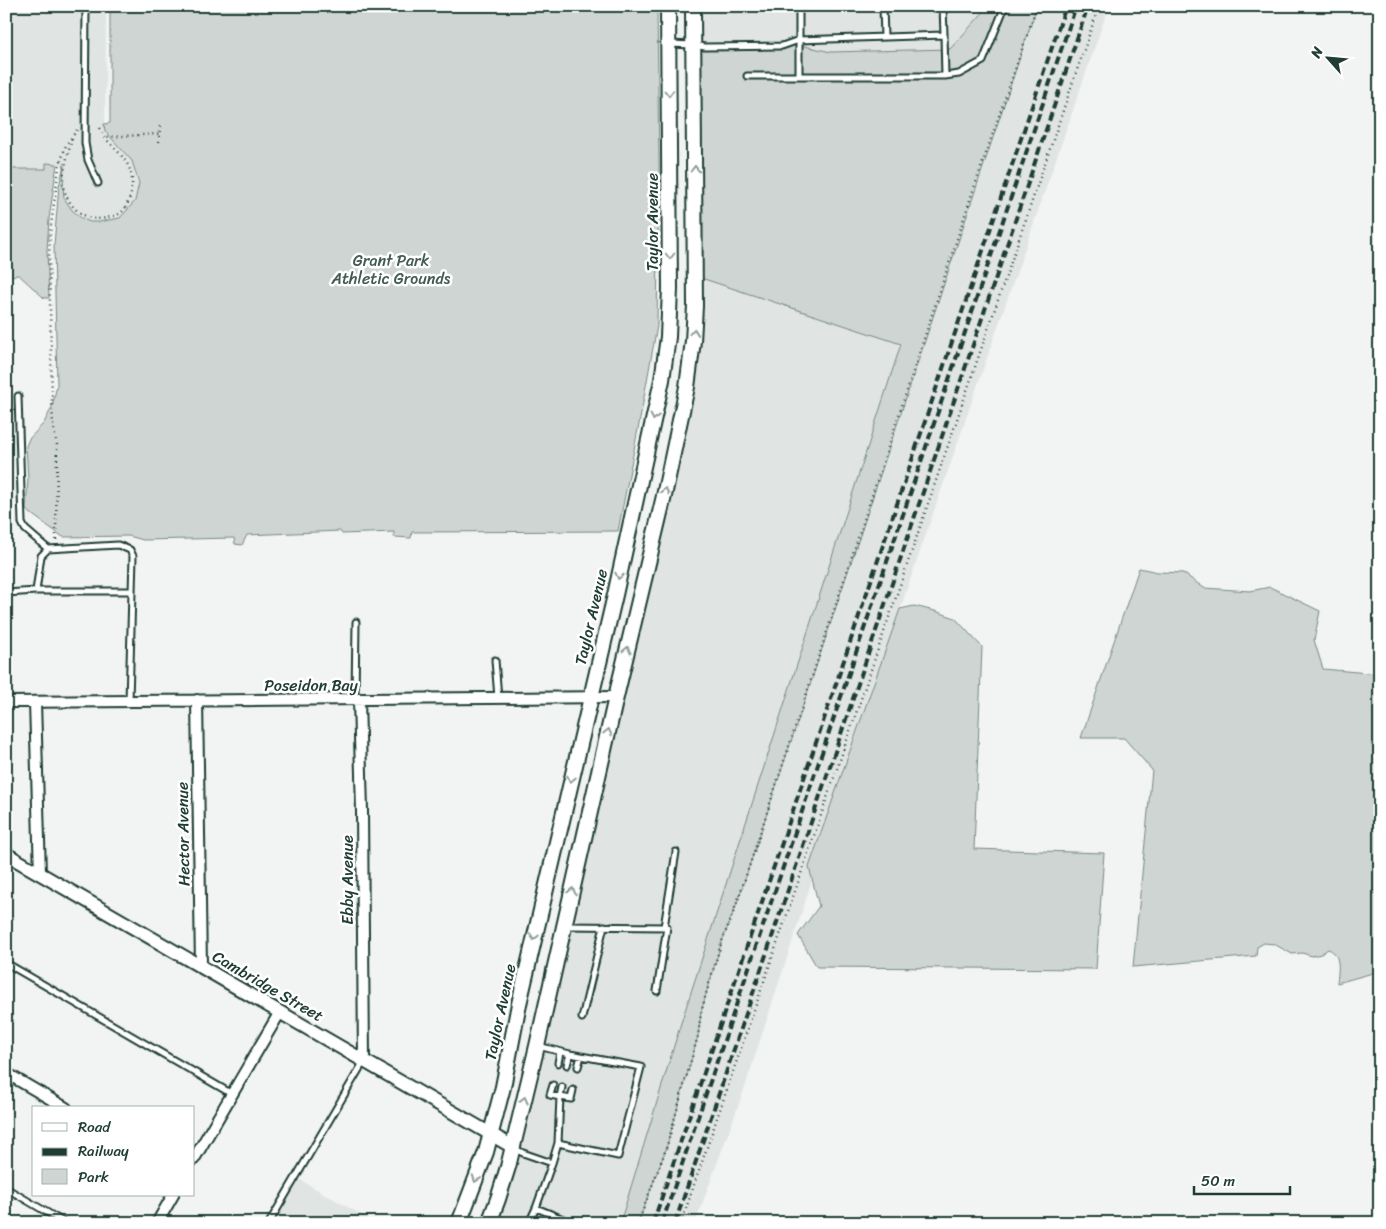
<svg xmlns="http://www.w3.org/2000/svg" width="1386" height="1229" font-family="Sriracha,sans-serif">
	<rect width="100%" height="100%" fill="#f2f3f3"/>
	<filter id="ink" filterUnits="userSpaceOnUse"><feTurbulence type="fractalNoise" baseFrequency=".02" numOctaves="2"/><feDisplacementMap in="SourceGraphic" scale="10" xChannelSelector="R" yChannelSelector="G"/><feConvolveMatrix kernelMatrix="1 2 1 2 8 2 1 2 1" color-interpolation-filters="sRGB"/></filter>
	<g filter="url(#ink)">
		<!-- built -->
		<path fill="#e0e4e3" d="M6,6H106L105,131L132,161L139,184L135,201L120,218L99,222H90L81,218L72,210L64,198L59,186L64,165L47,164V169H6Z
			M693,6H989L950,49L831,52L800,45H693Z
			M1037,6H1109L900,609L744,1090L695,1223H638L666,1149L698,1036L701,1013L706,994L721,944L738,900Z
			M695,276L901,344L681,1023L620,1223H489L681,415Z
			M295,1177L376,1223H269Z"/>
		<!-- green -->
		<path fill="#ced5d3" stroke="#768984" d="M110,6H657L659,169L657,326L640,419L618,531L412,532L411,538L394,537V532L342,534L340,531L247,535L242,545L235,544L234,538L143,540L129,536L63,537L26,510L28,479L26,446L29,439L44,423L52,407L57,385L54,245L59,186L64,165L63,186L64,198L72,210L81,218L90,222H99L120,218L135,201L139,183L132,161L105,131L104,124L110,123Z
			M989,6H1037L738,900L721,944L706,994L701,1013L698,1036L666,1149L638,1223H620L681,1023L901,344L695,276L693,45H800L831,52L950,49Z
			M46,163L57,164L49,219L47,251L49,298H44L19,275L8,276L6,263L12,259V255L6,253V169H46Z
			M1139,568L1158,572L1183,573L1204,588L1250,591L1270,587L1320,611L1314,640L1323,669L1380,674V971L1337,983C1338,971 1342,954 1328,949L1321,954L1312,956L1302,953L1292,954L1274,944L1264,943L1257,947L1256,956L1133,967L1152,770L1124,738H1081Z
			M914,606L935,611L955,618L982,647L974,849L1104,853L1096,969L817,967L798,935L819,906L809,867L900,609Z"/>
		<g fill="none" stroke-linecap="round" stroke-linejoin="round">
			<defs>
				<path id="service" d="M86,6L85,143L88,160L98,183
					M883,6L884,37
					M944,35L945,76
					M670,44L693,45L705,47L782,46L799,40V6
					M747,76H945L959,74L983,61L1005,6
					M799,76V40L944,35L943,6
					M18,396L22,523L25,529L48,549
					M36,591L41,556L48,549L118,545L130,550L133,556L129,701
					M6,593L36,591H132
					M495,660L498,698
					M355,699L356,622
					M565,926L667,927L657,991
					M664,927L676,852
					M6,963L232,1094
					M582,1018L604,926
					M538,1046L570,1054L567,1065
					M558,1063L560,1052
					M578,1067L581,1056
					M553,1085L550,1095L571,1099L573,1090
					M558,1143L618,1156L641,1067L570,1054
					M513,1148L523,1153L552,1163
					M6,1188L65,1223
					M536,1208L573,1223
					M269,1223L364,1061
					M529,1223L536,1208L552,1163L558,1143L560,1097L562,1087"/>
				<path id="minor" d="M359,699L362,811L364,1061
					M197,700L201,966
					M6,702L616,697
					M35,702L40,874
					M6,1073L66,1108
					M194,1159L280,1012
					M157,1223L173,1195"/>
				<path id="tertiary" d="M6,854L513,1147"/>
				<path id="secondary" d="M459,1223L486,1152L503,1087L519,1004L615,595L662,380L668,337L670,289L668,6
					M489,1223L498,1199L508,1167L537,1046L616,697L664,496L687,387L693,341L695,306L693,6"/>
			</defs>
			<!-- service casing -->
			<use href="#service" stroke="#1f3d34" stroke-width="9"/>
			<!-- minor casing -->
			<use href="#minor" stroke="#1f3d34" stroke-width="14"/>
			<!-- tertiary casing -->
			<use href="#tertiary" stroke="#1f3d34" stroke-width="16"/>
			<!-- secondary casing -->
			<use href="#secondary" stroke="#1f3d34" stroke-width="18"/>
			<!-- path -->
			<path stroke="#1f3d34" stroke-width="2.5" stroke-dasharray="1 4" stroke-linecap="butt" d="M100,128L104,137
				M72,139C69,150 62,175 63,185C63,187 64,189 65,192C71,210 87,222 106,218C121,215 125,212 130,197C132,190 133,181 131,174C128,159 114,148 104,137L159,134
				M159,142L160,126
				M56,540L57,445L53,425L52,401L49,257L50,233L59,167L66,145L77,130
				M638,1223L666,1149L698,1036L701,1013L706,994L721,944L738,900L973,191L1037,6
				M681,1223L1099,6"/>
			<!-- service -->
			<use href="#service" stroke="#fff" stroke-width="5"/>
			<!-- minor -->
			<use href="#minor" stroke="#fff" stroke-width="10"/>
			<!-- tertiary -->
			<use href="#tertiary" stroke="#fff" stroke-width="12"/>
			<!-- secondary -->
			<use href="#secondary" stroke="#fff" stroke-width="14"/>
			<!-- rail -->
			<path stroke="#1f3d34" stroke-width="4" stroke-dasharray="8 4" stroke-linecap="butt" d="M653,1223L1066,6
				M662,1223L1076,6
				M675,1223L1088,6"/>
		</g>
		<!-- one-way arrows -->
		<defs><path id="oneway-chevron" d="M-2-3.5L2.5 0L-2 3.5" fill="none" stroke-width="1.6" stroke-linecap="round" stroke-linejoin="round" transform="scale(1.25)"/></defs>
		<g stroke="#8f9e9a">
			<use href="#oneway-chevron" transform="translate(669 93) rotate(89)"/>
			<use href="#oneway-chevron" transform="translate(695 169) rotate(-90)"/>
			<use href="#oneway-chevron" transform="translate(670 256) rotate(90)"/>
			<use href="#oneway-chevron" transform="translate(694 332) rotate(-85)"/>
			<use href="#oneway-chevron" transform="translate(654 417) rotate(102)"/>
			<use href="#oneway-chevron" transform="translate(665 491) rotate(-77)"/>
			<use href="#oneway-chevron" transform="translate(619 576) rotate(103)"/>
			<use href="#oneway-chevron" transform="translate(627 650) rotate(-77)"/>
			<use href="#oneway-chevron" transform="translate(608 732) rotate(-77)"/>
			<use href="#oneway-chevron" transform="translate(571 779) rotate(103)"/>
			<use href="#oneway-chevron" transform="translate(572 891) rotate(-77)"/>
			<use href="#oneway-chevron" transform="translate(534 937) rotate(103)"/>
			<use href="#oneway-chevron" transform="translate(524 1100) rotate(-76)"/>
			<use href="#oneway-chevron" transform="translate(476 1179) rotate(110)"/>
		</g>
	</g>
	<g text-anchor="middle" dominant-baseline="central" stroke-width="5" stroke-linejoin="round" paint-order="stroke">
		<!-- street labels -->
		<g font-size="16" fill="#1f3d34" stroke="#fff">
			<text transform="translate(652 222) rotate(-90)">Taylor Avenue</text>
			<text transform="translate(591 617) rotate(-77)">Taylor Avenue</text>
			<text x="311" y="685">Poseidon Bay</text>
			<text transform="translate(183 834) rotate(-91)">Hector Avenue</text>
			<text transform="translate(347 880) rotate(-90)">Ebby Avenue</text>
			<text transform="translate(268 986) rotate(30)">Cambridge Street</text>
			<text transform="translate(500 1012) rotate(-78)">Taylor Avenue</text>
		</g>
		<!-- park labels -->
		<g font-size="16" fill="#425b54" stroke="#fff">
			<text x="391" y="260">Grant Park<tspan x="391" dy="18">Athletic Grounds</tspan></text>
		</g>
	</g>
	<!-- margin -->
	<rect width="1386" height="1229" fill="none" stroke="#fff" stroke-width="25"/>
	<rect x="12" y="12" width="1361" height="1204" fill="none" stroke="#1f3d34" stroke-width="2" filter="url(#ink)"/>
	<!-- legend -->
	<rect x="32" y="1106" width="162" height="90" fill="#ffffff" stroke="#a5b1ae"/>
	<rect x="42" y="1123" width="25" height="8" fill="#ffffff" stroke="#a5b1ae"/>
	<text x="78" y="1132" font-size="15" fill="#1f3d34">Road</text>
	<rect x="42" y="1148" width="25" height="8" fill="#1f3d34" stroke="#a5b1ae"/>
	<text x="78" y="1156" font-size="15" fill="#1f3d34">Railway</text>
	<rect x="42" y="1169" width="25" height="15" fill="#ced5d3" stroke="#a5b1ae"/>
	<text x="78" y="1182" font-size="15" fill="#1f3d34">Park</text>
	<!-- north arrow -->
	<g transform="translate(1328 58) rotate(297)" stroke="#ffffff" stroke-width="4" paint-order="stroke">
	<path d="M0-4L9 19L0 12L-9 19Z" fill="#1f3d34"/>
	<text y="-8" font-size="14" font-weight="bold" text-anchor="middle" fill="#1f3d34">N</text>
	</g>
	<!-- scale -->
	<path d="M1194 1186v8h96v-8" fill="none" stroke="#1f3d34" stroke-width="2.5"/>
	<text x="1201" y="1186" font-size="15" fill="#1f3d34" stroke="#ffffff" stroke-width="4" paint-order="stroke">50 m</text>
</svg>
